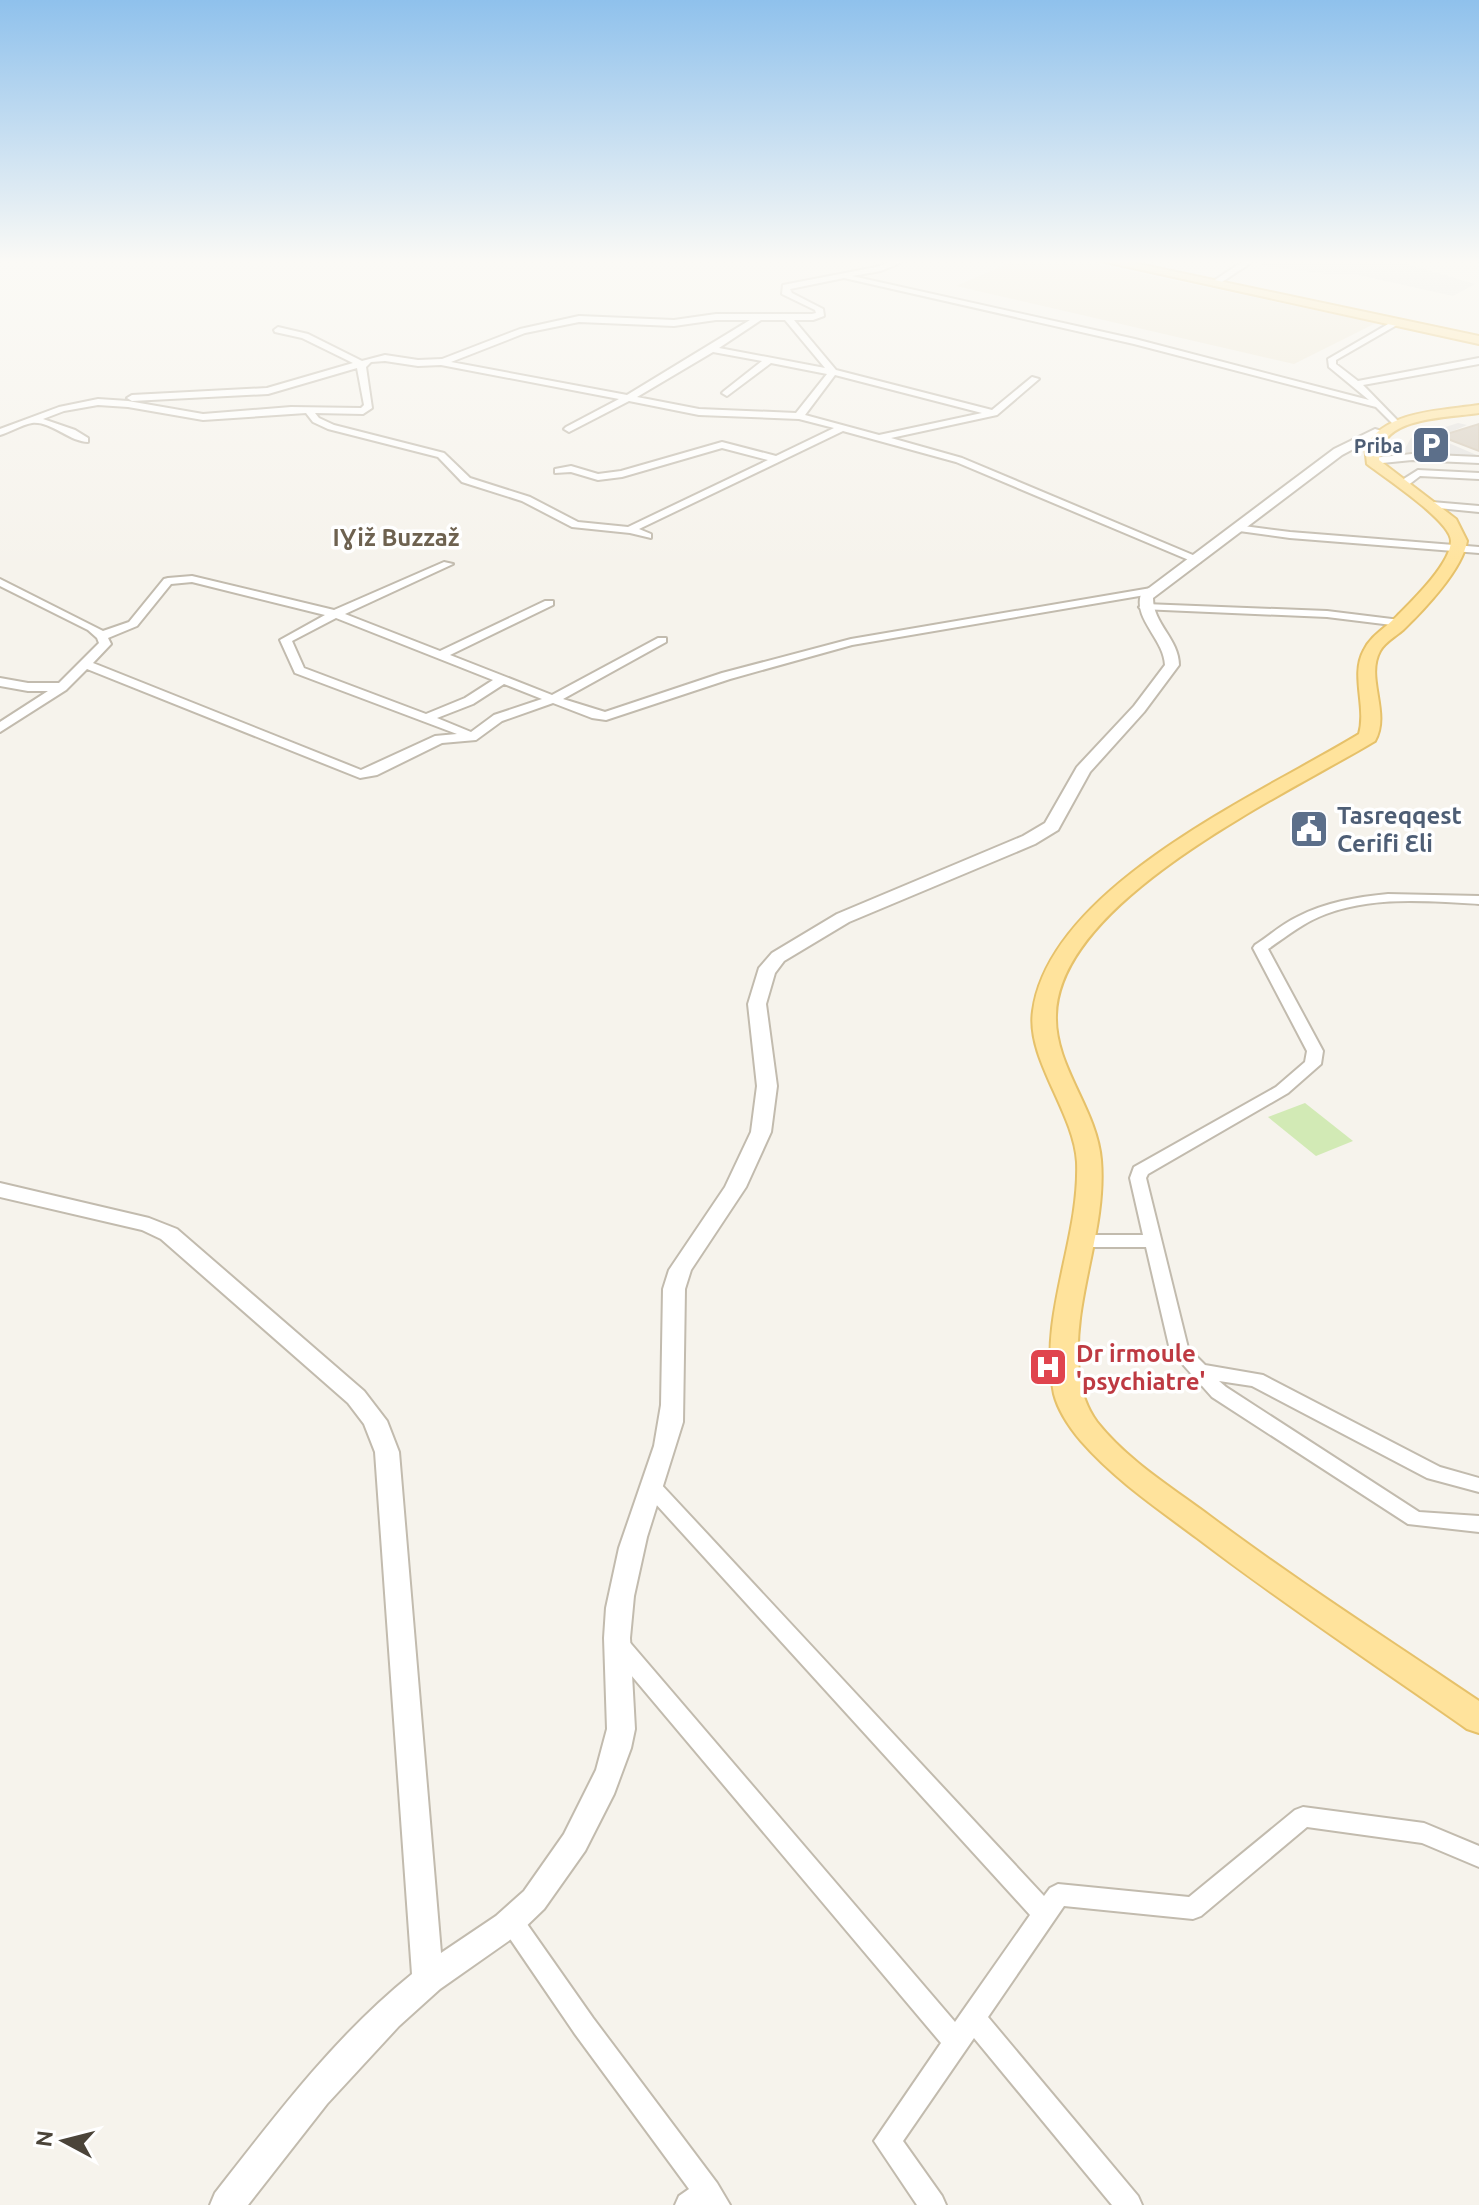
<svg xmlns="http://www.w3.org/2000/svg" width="1479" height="2205" font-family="Ubuntu,sans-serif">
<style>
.education{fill:#efe8d6}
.green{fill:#d2eab5}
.parking{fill:#e5e3e0}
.building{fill:#d8cfc1;stroke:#d3c7b4;stroke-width:2}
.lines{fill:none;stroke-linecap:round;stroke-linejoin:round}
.minor-casing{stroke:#c2bbae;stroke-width:4}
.tertiary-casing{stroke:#c2bbae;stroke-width:4}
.primary-casing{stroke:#e6c16a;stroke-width:4}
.minor{fill:#fff;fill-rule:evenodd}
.tertiary{fill:#fff;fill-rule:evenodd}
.primary{fill:#ffe39c;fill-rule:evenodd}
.labels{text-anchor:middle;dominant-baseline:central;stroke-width:7;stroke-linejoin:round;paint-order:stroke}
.far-service-label{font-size:20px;font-weight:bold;fill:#4e5e75;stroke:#fff;text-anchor:end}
.far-quarter-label{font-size:24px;font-weight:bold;fill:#6e6250;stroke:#fff}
.service-label{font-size:24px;font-weight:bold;fill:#4e5e75;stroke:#fff;text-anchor:start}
.health-label{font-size:24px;font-weight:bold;fill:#be3a42;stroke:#fff;text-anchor:start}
</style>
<rect width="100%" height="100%" fill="#f6f3ec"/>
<path class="education" d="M1016,260H1077L1376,323L1294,364L956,286Z"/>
<path class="green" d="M1305,1103L1353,1141L1316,1156L1268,1117Z"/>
<path class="parking" d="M1266,260H1394L1475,284L1453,296L1354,274H1326L1260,265Z
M1458,423L1467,425L1437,438L1479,456L1403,452L1411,438Z"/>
<path class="building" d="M1479,424V451L1440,436Z"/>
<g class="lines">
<defs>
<path id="minor" d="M895,260H907L881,271L852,276L1135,339L1369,400L1329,367L1328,359L1395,320L1402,322L1336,360V364L1358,381L1479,358V364L1363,385L1399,422V426L1396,427L1376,407L1134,344L844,278L790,289L792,293L823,309L824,316L813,320H794L836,370L992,410L1032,377L1039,379L997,415L891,438L962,458L1200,558V562L1196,563L956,462L843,431L639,529L651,534V538L630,533L572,527L522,501L462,482L438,457L328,429L313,422L306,413L203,420L128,407L98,405L64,411L43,419L75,430L88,438V442C70,442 51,421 32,423C21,425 10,432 0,435V429L59,407L98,399L128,401L203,414L291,407L361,408L364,405L357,368L268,394L132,401L127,398L132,395L267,388L353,363L302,338L275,332L274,330L278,327L308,334L362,361L385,355L418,360L442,359L520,329L579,316L674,320L716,314H812L816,313L815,310L782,294L783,285L876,267ZM716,320H750L627,395L451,362L525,333L579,322L674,326ZM761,320H785L825,368L719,348ZM713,352L762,361L724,391L722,393L727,396L771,363L827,374L796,413L699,409L637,397ZM385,361L418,366L441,365L619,399L566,427L564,429L569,432L629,401L699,415L799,419L834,428L776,456L722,442L621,471L598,474L571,466L555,469V473L571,472L598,480L622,477L722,448L768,460L628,527L578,522L530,497L470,478L444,453L334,425L319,418L315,413L363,414L372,408L366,367L371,362ZM835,375L982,413L879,435L805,415Z
M1245,260H1255L1216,286L1209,284Z
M1412,454L1479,457V463L1412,460L1372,464L1367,461L1372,458Z
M1418,470L1479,473V479L1420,476L1407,486H1399V482Z
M1432,502L1479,506V512L1428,507L1427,505Z
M1236,525L1290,532L1479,547V553L1290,538L1232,530L1231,528Z
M444,562L453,564L345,614L440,651L545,601H553V605L450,655L552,695L658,638H666V642L563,699L605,712L722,673L851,639L1151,588L1157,591L1151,594L852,645L730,679L606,720L592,718L553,703L502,721L476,740L442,743L377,775L360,778L87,669L66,690L0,732V722L48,691H28L0,686V678L28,683H59L99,643L97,638L88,630L0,586V579L103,631L129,622L164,579L168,578L192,576L334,610ZM192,582L325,615L280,640L295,673L457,734L435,736L361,770L93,663L111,644L108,638L137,626L171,584ZM336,618L493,680L465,698L426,714L304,668L292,641ZM504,684L542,699L494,715L471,732L437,718L473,704Z
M1145,604L1327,611L1400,620L1406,623L1400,626L1327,617L1141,609L1139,607Z
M1388,894L1479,896V904C1429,901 1373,896 1326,914C1304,922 1287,936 1268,949L1323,1051L1321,1064L1288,1093L1148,1174L1146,1178L1188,1348L1205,1365L1263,1375L1440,1467L1479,1478V1492L1427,1478L1252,1386L1219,1381L1226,1387L1419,1512L1479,1516V1532L1408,1524L1212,1397L1170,1350L1146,1247H1084L1075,1241L1084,1235H1143L1130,1178L1134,1167L1276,1087L1305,1062L1307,1051L1253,948L1255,945C1269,936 1282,924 1297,917C1326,902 1357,897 1388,894Z
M651,1479L658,1481L1044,1896L1050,1888L1058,1884L1189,1897L1295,1810L1303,1807L1424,1823L1479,1846V1867L1422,1843L1307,1827L1201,1916L1193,1919L1064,1906L988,2017L1138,2196L1142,2205H1112L974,2038L903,2141L942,2196L946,2205H917L874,2141L941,2043L610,1650L607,1644L610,1638L618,1636L626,1638L955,2022L1030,1915L644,1491L641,1486L644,1481Z
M512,1911L520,1914L593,2018L717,2183L730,2205H675L679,2196L689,2189L575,2034L504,1930L500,1922L504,1914Z"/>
<path id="tertiary" d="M1375,429L1385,432L1342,455L1153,598C1153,624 1179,639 1179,665L1144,712L1090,772L1058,830L1035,844L849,922L784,961L775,973L766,1004L777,1086L771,1132L746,1187L691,1270L685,1289L683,1422L647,1537L634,1596L630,1638L635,1729L631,1748L614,1794L585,1851L544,1909L517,1935L440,1989L399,2026L327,2104L248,2205H210L215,2193C275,2116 336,2035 412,1974L375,1452L364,1424L348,1403L161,1239L142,1230L0,1197V1183L149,1218L177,1229L364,1391L387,1421L399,1452L441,1953L496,1916L524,1891L564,1834L596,1770L607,1729L604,1638L606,1608L619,1548L654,1446L661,1405L663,1289L669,1270L725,1187L751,1132L757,1086L748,1004L759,968L772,953L837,914L1023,836L1045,823L1077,767L1134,706L1165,665C1164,639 1133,619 1141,594L1334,449Z"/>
<path id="primary" d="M1096,260H1120L1479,336V344Z
M1479,405V413C1447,418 1379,416 1379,460L1456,519L1467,541C1463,569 1423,611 1403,630C1395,637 1385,642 1380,651C1365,678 1391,713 1375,741C1287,794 1059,899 1056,1015C1054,1066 1097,1109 1101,1160C1107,1232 1071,1301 1079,1372C1081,1391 1086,1407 1097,1422C1127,1460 1171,1487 1210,1516C1297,1581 1389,1640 1479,1701V1733L1467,1729C1377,1666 1285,1605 1197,1538C1157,1508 1114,1479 1081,1441C1070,1428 1058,1410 1054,1394C1038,1316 1080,1240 1077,1162C1074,1112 1026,1059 1033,1011C1050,886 1262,793 1359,734C1367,707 1350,675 1364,650C1371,635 1387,627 1398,615C1413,600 1451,563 1451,541C1451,521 1385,478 1367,464L1365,446C1389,410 1439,411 1479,405Z"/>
</defs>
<use href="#minor" class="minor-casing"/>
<use href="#tertiary" class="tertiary-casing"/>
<use href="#primary" class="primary-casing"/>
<use href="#minor" class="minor"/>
<use href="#tertiary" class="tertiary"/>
<use href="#primary" class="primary"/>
</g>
<linearGradient id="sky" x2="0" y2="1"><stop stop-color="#8fc1ec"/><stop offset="0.46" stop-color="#fbfaf6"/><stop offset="1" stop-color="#fbfaf6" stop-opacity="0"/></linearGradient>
<rect width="1479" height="569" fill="url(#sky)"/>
<defs>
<symbol id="parking-square" viewBox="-11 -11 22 22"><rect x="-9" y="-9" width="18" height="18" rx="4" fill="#5c6f8a" stroke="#fff"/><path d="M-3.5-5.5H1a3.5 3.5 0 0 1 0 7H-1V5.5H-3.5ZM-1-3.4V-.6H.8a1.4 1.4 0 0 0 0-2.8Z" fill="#fff"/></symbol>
<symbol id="civic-square" viewBox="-11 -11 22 22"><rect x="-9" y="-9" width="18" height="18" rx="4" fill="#5c6f8a" stroke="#fff"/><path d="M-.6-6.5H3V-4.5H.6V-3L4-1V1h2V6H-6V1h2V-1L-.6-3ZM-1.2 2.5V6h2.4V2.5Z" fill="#fff"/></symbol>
<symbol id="hospital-square" viewBox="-11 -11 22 22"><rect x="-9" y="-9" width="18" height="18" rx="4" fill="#e0444e" stroke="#fff"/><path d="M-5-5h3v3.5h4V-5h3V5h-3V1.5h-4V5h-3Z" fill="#fff"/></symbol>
</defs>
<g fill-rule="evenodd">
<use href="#parking-square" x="1409" y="423" width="44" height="44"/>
<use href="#civic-square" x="1287" y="807" width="44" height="44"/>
<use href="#hospital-square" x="1026" y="1345" width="44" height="44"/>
</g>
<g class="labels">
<g class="far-service-label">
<text x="1403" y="445">Priba</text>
</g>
<g class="far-quarter-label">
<text x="396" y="537">Iɣiž Buzzaž</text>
</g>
<g class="service-label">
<text x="1337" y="815">Tasreqqest<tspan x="1337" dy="28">Cerifi Ɛli</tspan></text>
</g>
<g class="health-label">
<text x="1076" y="1353">Dr irmoule<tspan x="1076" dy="28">'psychiatre'</tspan></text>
</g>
</g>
<g transform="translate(64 2141) rotate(277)" stroke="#ffffff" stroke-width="6" paint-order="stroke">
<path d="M0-6L14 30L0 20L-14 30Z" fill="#4b4439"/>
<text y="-12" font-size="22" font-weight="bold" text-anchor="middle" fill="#4b4439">N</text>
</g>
</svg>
